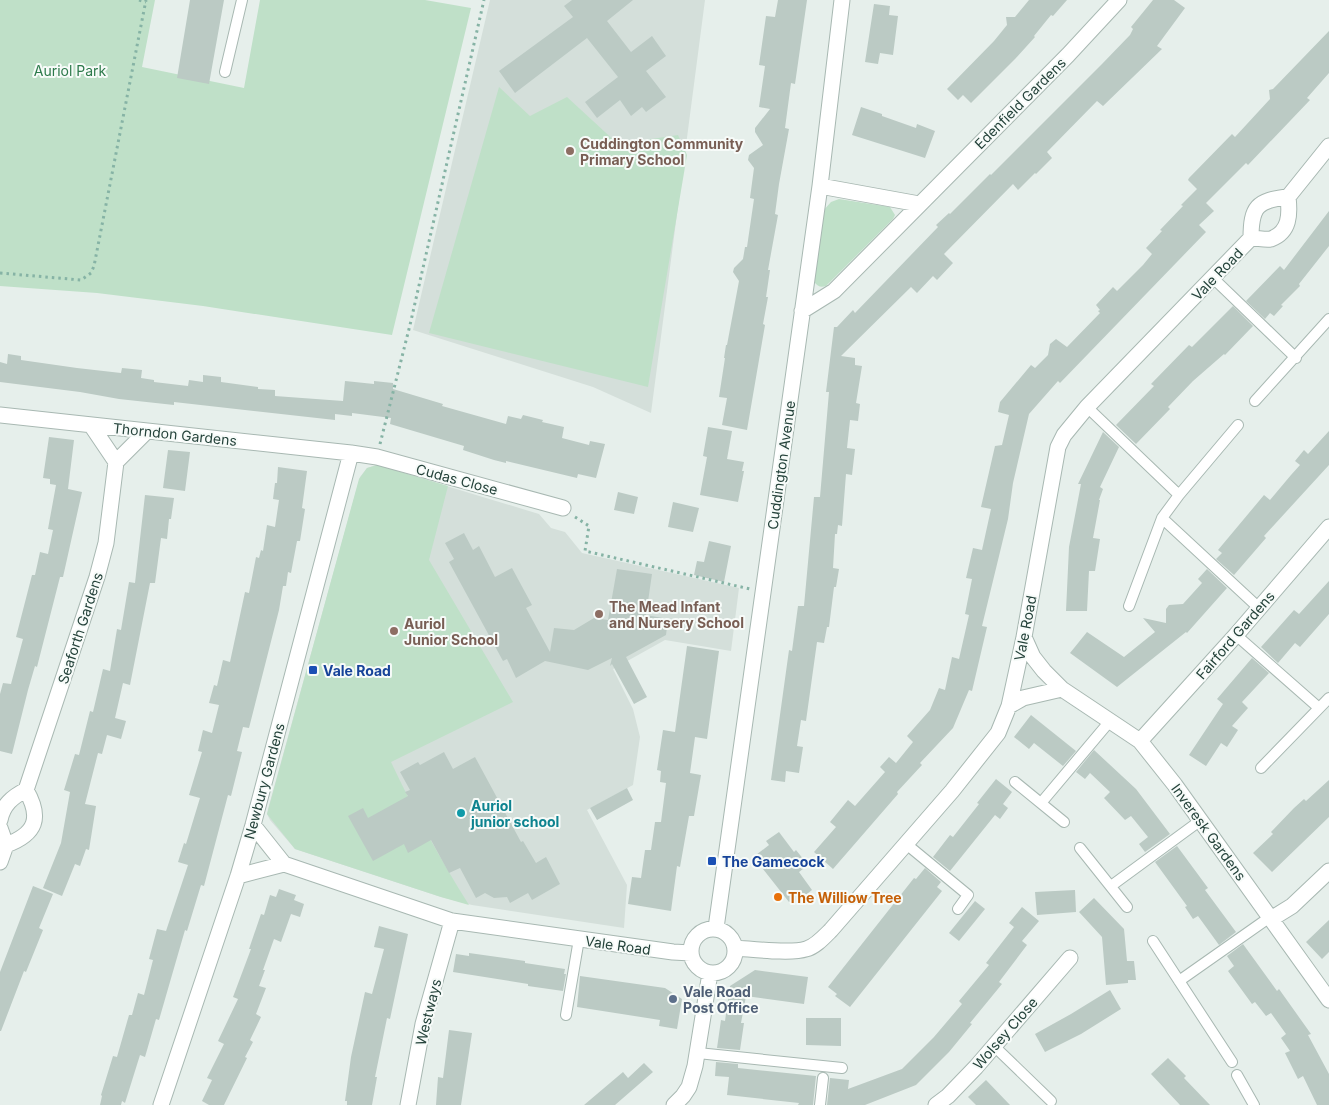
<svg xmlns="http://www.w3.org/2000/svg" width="1329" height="1105" font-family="Inter,sans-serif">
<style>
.built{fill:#d4dfda}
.green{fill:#bfe0c8}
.building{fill:#bbcac4}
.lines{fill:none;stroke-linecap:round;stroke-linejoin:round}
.service-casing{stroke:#a8b8b2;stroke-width:12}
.minor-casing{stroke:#a8b8b2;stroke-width:17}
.path{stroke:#86b3a5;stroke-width:3;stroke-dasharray:2.5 4;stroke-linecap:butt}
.service{stroke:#fff;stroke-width:10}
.minor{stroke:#fff;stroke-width:15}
.education-dot{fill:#8d6e63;stroke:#f7fbf9;stroke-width:2}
.transit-dot{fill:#1a4fb4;stroke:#f7fbf9;stroke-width:2}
.culture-dot{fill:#0f9aa8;stroke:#f7fbf9;stroke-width:2}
.food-dot{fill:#e8710a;stroke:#f7fbf9;stroke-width:2}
.service-dot{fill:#5c6f8a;stroke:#f7fbf9;stroke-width:2}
.labels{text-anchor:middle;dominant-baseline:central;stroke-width:4;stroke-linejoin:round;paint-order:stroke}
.park-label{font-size:14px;fill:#2d7a4b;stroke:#f7fbf9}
.street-label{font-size:14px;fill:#24423a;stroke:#f7fbf9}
.education-label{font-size:14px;font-weight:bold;fill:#785e54;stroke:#f7fbf9;text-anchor:start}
.transit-label{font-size:14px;font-weight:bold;fill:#164399;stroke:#f7fbf9;text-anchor:start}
.culture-label{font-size:14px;font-weight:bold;fill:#0d838f;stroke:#f7fbf9;text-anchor:start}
.food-label{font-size:14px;font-weight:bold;fill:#c56008;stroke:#f7fbf9;text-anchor:start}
.service-label{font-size:14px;font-weight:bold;fill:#4e5e75;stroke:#f7fbf9;text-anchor:start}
</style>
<rect width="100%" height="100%" fill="#e6efeb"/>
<path class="built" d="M490,0H705L651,413L593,387L413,330Z
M377,465L539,514L551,528L565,532L582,553L739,588L731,651L665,640L613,669L633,709L640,737L633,785L587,810L627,885L624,928L472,905L441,897L295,849L270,820L267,814L268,809L360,477L367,468Z"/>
<path class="green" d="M0,0H155L142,67L244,88L260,0H425L471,8L392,335L203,306L97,293L0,286Z
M499,87L530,116L567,97L618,144L678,135L687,155L648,387L429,333Z
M839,199L890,207L895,215L893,219L826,286C820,288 818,286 814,282L822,212L831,202Z
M377,465L448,486L429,560L513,702L391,762C414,811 440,859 469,905L441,897L295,849L267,814L359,479L367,468Z"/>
<path class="building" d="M190,0H224L209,84L177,78Z
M572,0H633L607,21L631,52L652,36L666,56L646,71L666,97L646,112L642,107L631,116L620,100L597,118L585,102L618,77L587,38L515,93L499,71L573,17L564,6Z
M778,0H807L795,84L791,83L785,128L789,129L779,184L775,214L778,215L768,270H770L766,297H768L763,324L765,325L747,430L722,425L727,398L719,397L725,358H724L726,345H727L739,281L733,272L734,268L743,259L745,247H747L754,199L750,198L754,168L748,160L749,155L763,145L755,132V128L770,109L759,107L765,66L759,65L766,16L775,17Z
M1029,0H1067L1053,16L1051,15L1034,36L1035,37L1015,59L971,103L963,95L958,100L947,89L994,41L1007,25L1006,17H1015Z
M1153,0H1174L1185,8L1157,46L1162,49L1103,106L1097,101L1047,152L1052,158L1036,174L1035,173L1018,190L1013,184L944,254L953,263L937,280L933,276L917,293L911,287L841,356L855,358V365L862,366L856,403L860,404L858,421L850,420L847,448L855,449L852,475L846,474L842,526L838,525L837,534H835L833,568L839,569L836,587H834L829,627H827L824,643L817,642L806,721L801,720L797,746L803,747L799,773L786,771L785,782L771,780L789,650L792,651L798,606H804L814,497H820L829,392H826L834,327H837L853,310L855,313L938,227L936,225L949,213L950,214L990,174L991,175L1102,64L1130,35L1133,29L1131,27Z
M874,4L890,6L889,15L898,16L893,55L880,53L878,64L865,62Z
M1329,31V73L1307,98L1310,100L1248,165L1246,163L1206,203L1214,211L1199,225L1206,232L1060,383L1058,381L1029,414L1013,483L1008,519L982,626L987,627L972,691L969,690L953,728L920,763L922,765L897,792L898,794L833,869L814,852L836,827L830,822L848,800L855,806L885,772L880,767L889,757L896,763L913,742L907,736L930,710L939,688L945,690L952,657L959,659L969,615L965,614L972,579L966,578L973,548L982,550L991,509L981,507L995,446L1002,445L1009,415L998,412L1000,402L1031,365L1035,368L1048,355L1050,344L1056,339L1067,347L1100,313L1098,311L1100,310L1096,305L1113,287L1117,291L1143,265L1152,254L1146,248L1162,231L1160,230L1183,206L1181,205L1197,189L1188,180L1189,178L1232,134L1235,137L1270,99L1269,90L1273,89Z
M861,107L882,114V116L916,128L917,124L935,131L925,158L852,135Z
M1329,211V246L1299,284L1300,286L1281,305L1283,306L1274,316L1270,313L1265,319L1246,301L1280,266L1284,270Z
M1233,306L1253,326L1225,355L1224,354L1193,381L1168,407L1170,409L1136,444L1116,425L1154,386L1151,384L1189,345L1192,347Z
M8,354L21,356V360L77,368L121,373L122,368L142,370L141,378L154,380V382L188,386L189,380L203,382V375L221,377V382L258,387V389L275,390V396L343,401L345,381L374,384V381L393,383V389L443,404L442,406L506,424L508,416L521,419L523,415L543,420L542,422L564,427L562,438L589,445L590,441L605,444L596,478L578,474L577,478L506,461V463L494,460L463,450L464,446L390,424L391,418L352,413V416L335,414V420L174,402V405L119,399L80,392L0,382V362L7,364Z
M708,427L732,431L727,459L744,462L742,471H744L738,502L700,495L707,457L703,456Z
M1329,431V465L1264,536L1266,538L1234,575L1216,559L1222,553L1218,550L1264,495L1270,500L1291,475L1300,465L1295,461L1304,450L1308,454Z
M1103,432L1119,447L1100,487L1103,489L1099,500H1100L1093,538L1100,539L1095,571H1089L1087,611H1066L1069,547L1081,484H1078Z
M49,437L74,440L68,489L82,492L63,577H60L37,667L35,666L28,690L12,754L0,751V694L3,683L11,684L23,639L16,637L32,575H35L40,552L48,554L53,530L48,529L56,485L50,484V479L43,478Z
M168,450L190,452L185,491L163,488Z
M278,467L307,471L302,508L305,509L300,541H297L291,573L288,572L286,586H283L279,610L249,728L243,727L237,751L242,752L231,796L228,795L204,886L201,885L187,931L185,930L159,1020L156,1019L145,1057L140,1055L125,1103L122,1101L121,1105H100L102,1096L101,1095L113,1056L117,1057L129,1015H132L138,993L144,995L153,960L149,959L157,929L166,931L188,865L178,862L184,843L186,844L200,798L189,795L202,752L198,751L203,730L212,733L219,705L209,703L214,685L217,686L223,660L230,662L245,592L249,593L256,557L259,558L261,550L263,551L267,525L275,527L279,500L273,499L275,483H277Z
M618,492L638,497L634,514L614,510Z
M145,495L174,498L171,519H169L167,539L161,538L155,583H150L130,685L123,683L115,718L126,721L121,739L107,735L102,754L98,753L85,804L96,806L89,850L86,849L80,866L75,864L62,896L43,888L61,843L70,792L64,790L75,754L79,755L90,711L93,712L103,669L110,671L117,629L121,630L129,582L135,583Z
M673,502L699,508L693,532L668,527Z
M464,533L473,550L479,546L495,577L512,568L532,605L526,608L550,652L554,628L574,630L594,618L608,620L617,569L652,574L646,615L668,619L666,635L626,657L647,697L634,704L612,664L610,666L612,658L588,670L545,661L516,678L507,659L503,661L449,562L454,559L445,543Z
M709,541L731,546L724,582L694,575L697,561L704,562Z
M1207,569L1227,588L1187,633L1186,632L1117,687L1070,653L1087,632L1124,657L1155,632L1143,618L1166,623V609L1169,605L1183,604L1202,583L1198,579Z
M1329,581V614L1300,647L1295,643L1278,663L1261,647L1294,610L1299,614Z
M687,646L719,651L707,739L695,737L690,773L701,775L694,816H689L680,867L677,866L671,911L628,904L632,877L641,878L645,850H651L655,822H661L666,783L660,782L661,771L657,770L663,730L675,732Z
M1252,658L1269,673L1242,702L1248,708L1232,726L1238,730L1227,747L1221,743L1206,766L1189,755L1223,704L1217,699Z
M1031,715L1076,751L1063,766L1034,743L1029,749L1014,737Z
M1094,750L1136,789L1170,834L1145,852L1139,844L1148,837L1131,816L1125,820L1104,798L1110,792L1090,773L1085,779L1076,772Z
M444,752L453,769L475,757L521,842L523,841L536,863L546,857L560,884L532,900L528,893L510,903L507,897L494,898L485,893L476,898L460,868L449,873L431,840L408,853L404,844L373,861L348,816L363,808L368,818L408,796L405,792L410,790L400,772L418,762L420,765Z
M996,779L1012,792L1003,804L1008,808L1000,819L995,815L950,871L933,857L950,835L953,837L979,804L977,803Z
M1329,780V817L1272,872L1253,853L1273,834L1271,832L1294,808L1304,799L1306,801Z
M627,788L633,800L597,820L590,808Z
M779,832L794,852L796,850L808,865L799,872L812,890L794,904L791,901L789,902L756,860L759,858L756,855L769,845L766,841Z
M1177,846L1208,888L1205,890L1236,932L1219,945L1198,916L1193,919L1185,907L1187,906L1155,862Z
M925,868L941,882L937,887L942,891L850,1007L835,996L837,994L828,987L914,878L916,879Z
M33,886L53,894L39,928L43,930L26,972L24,971L1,1031H0V972Z
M279,889L296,895L294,900L304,904L300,917L291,914L281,942L274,939L263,970H265L259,986L266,988L256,1014L261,1017L250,1040L253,1042L245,1057L247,1058L224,1105H209L202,1101L212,1080L207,1078L224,1044L218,1041L238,999L233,997L251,949H249L261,914L264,915L270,895L276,897Z
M1075,890L1076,912L1037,915L1035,892Z
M1094,898L1124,929L1127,961H1134L1136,980H1128V983L1106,985L1102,937L1079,912Z
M975,901L985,909L959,941L949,933Z
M1022,907L1039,921L1022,941L1027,945L999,982L1002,984L970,1023L972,1024L949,1052L916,1085L865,1105H827L830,1078L849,1080L848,1089L902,1069L934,1037L962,1004L959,1001L989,965L986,963L1014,927L1009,923Z
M1329,920V952L1322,959L1306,942Z
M379,926L408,934L390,1019L387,1018L375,1077H377L372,1105H347V1101H345L351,1057L365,992L372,994L384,949L374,947Z
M1243,944L1277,991L1279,989L1311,1034L1308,1035L1329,1074V1105H1317L1303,1076L1298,1079L1285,1053L1290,1051L1281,1038L1286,1034L1271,1013L1266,1016L1255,1002L1252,1004L1228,971L1234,966L1227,956Z
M469,953L525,961V963L565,969L564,974H566L563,991L528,986V984L453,972L456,954L469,956Z
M755,970L808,977L804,1004L746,996L741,1023H744L740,1050L717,1048L721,1020L725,1021L730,986Z
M580,976L665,988L682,999L677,1029L659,1026L660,1020L577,1007Z
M1110,990L1121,1009L1081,1034L1045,1052L1035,1034L1071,1014Z
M806,1018H841V1046L806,1045Z
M449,1030L472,1033L461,1105H436L438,1077L443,1078Z
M1168,1058L1186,1076L1184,1078L1210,1105H1180L1151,1074Z
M716,1062L738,1064V1068L816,1076L813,1105H798L799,1103L727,1095L729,1077L715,1076Z
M644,1063L653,1072L615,1105H584L623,1072L628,1078Z
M986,1080L1010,1105H976L968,1097Z"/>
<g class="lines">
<defs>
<path id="service" d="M225,72L242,0
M1213,278L1296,358
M1255,401L1329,319
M1087,407L1179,495
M1162,518L1259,608
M1129,606L1162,518L1179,495L1238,425
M1236,635L1319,708
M1261,768L1329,698
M1015,782L1064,822
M1041,803L1110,721
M905,843L968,895L958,909
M1080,848L1127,907
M1111,886L1201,820
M1153,941L1232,1062
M1179,981L1270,917
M566,1015L579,939
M994,1046L1051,1101
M698,1053L842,1068
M1237,1075L1254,1105
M820,1105L823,1078"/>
<path id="minor" d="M820,186L919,204
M1251,238C1257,238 1266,240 1271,239C1290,232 1290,214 1288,197L1329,146
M802,311L834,291L1068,55L1119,0
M0,415L351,453L377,457L563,508
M116,462L147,431
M1024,637L1033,657L1044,671L1062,689L1140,741L1175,785L1329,1000
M1009,706L1023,698L1062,689
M1140,741L1236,635L1329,527
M0,820C3,805 12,797 26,790L97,577L106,543L116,462L91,425
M253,825L284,864L452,921L673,952L691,953
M0,828L6,845L0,862
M6,845C36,834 42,818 26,790
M238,876L284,864
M1271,919L1292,906L1329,871
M716,928L820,186L842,0
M691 951a22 22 0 1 1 44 0a22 22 0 1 1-44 0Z
M735,948C752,949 791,954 806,949C815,947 824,937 831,930L952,791L998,733L1009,706L1024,637L1058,447L1064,435L1087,407L1251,238C1251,207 1257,200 1288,197
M161,1105L238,876L253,825L351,453
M408,1105L423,1024L452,921
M674,1105L683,1096L689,1087L695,1066L710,973
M936,1105L948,1096L976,1067L1070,958"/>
</defs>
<use href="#service" class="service-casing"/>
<use href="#minor" class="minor-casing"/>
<path class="path" d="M139,0L146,2
M0,273L81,280L91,273L94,266L146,0
M380,444L410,325L484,0
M575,517L589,526L585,551L750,589"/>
<use href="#service" class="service"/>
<use href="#minor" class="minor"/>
</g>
<g class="education-dot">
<circle cx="570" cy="151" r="5"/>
<circle cx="599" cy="614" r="5"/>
<circle cx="394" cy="631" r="5"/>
</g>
<g class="transit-dot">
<rect x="308" y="665" width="10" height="10" rx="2.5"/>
<rect x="707" y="856" width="10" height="10" rx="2.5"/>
</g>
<circle class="culture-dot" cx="461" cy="813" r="5"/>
<circle class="food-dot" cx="778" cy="897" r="5"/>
<circle class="service-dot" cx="673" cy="999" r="5"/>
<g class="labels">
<g class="park-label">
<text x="70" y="70">Auriol Park</text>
</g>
<g class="street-label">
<text transform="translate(1020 103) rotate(-45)">Edenfield Gardens</text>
<text transform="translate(1217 274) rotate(-46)">Vale Road</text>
<text transform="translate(175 434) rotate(6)">Thorndon Gardens</text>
<text transform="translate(781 465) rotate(-82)">Cuddington Avenue</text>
<text transform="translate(457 479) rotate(15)">Cudas Close</text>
<text transform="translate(80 628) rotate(-72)">Seaforth Gardens</text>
<text transform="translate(1025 628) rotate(-79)">Vale Road</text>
<text transform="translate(1235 635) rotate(-49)">Fairford Gardens</text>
<text transform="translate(264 781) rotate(-75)">Newbury Gardens</text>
<text transform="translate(1209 832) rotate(54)">Inveresk Gardens</text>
<text transform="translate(618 945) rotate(8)">Vale Road</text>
<text transform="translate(428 1012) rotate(-76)">Westways</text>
<text transform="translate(1005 1033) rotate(-49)">Wolsey Close</text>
</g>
<g class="education-label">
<text x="580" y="143">Cuddington Community<tspan x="580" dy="16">Primary School</tspan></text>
<text x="609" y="606">The Mead Infant<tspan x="609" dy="16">and Nursery School</tspan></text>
<text x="404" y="623">Auriol<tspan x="404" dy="16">Junior School</tspan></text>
</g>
<g class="transit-label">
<text x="323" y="670">Vale Road</text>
<text x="722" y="861">The Gamecock</text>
</g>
<g class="culture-label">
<text x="471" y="805">Auriol<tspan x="471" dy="16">junior school</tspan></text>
</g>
<g class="food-label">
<text x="788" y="897">The Williow Tree</text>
</g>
<g class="service-label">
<text x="683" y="991">Vale Road<tspan x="683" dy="16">Post Office</tspan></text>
</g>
</g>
</svg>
